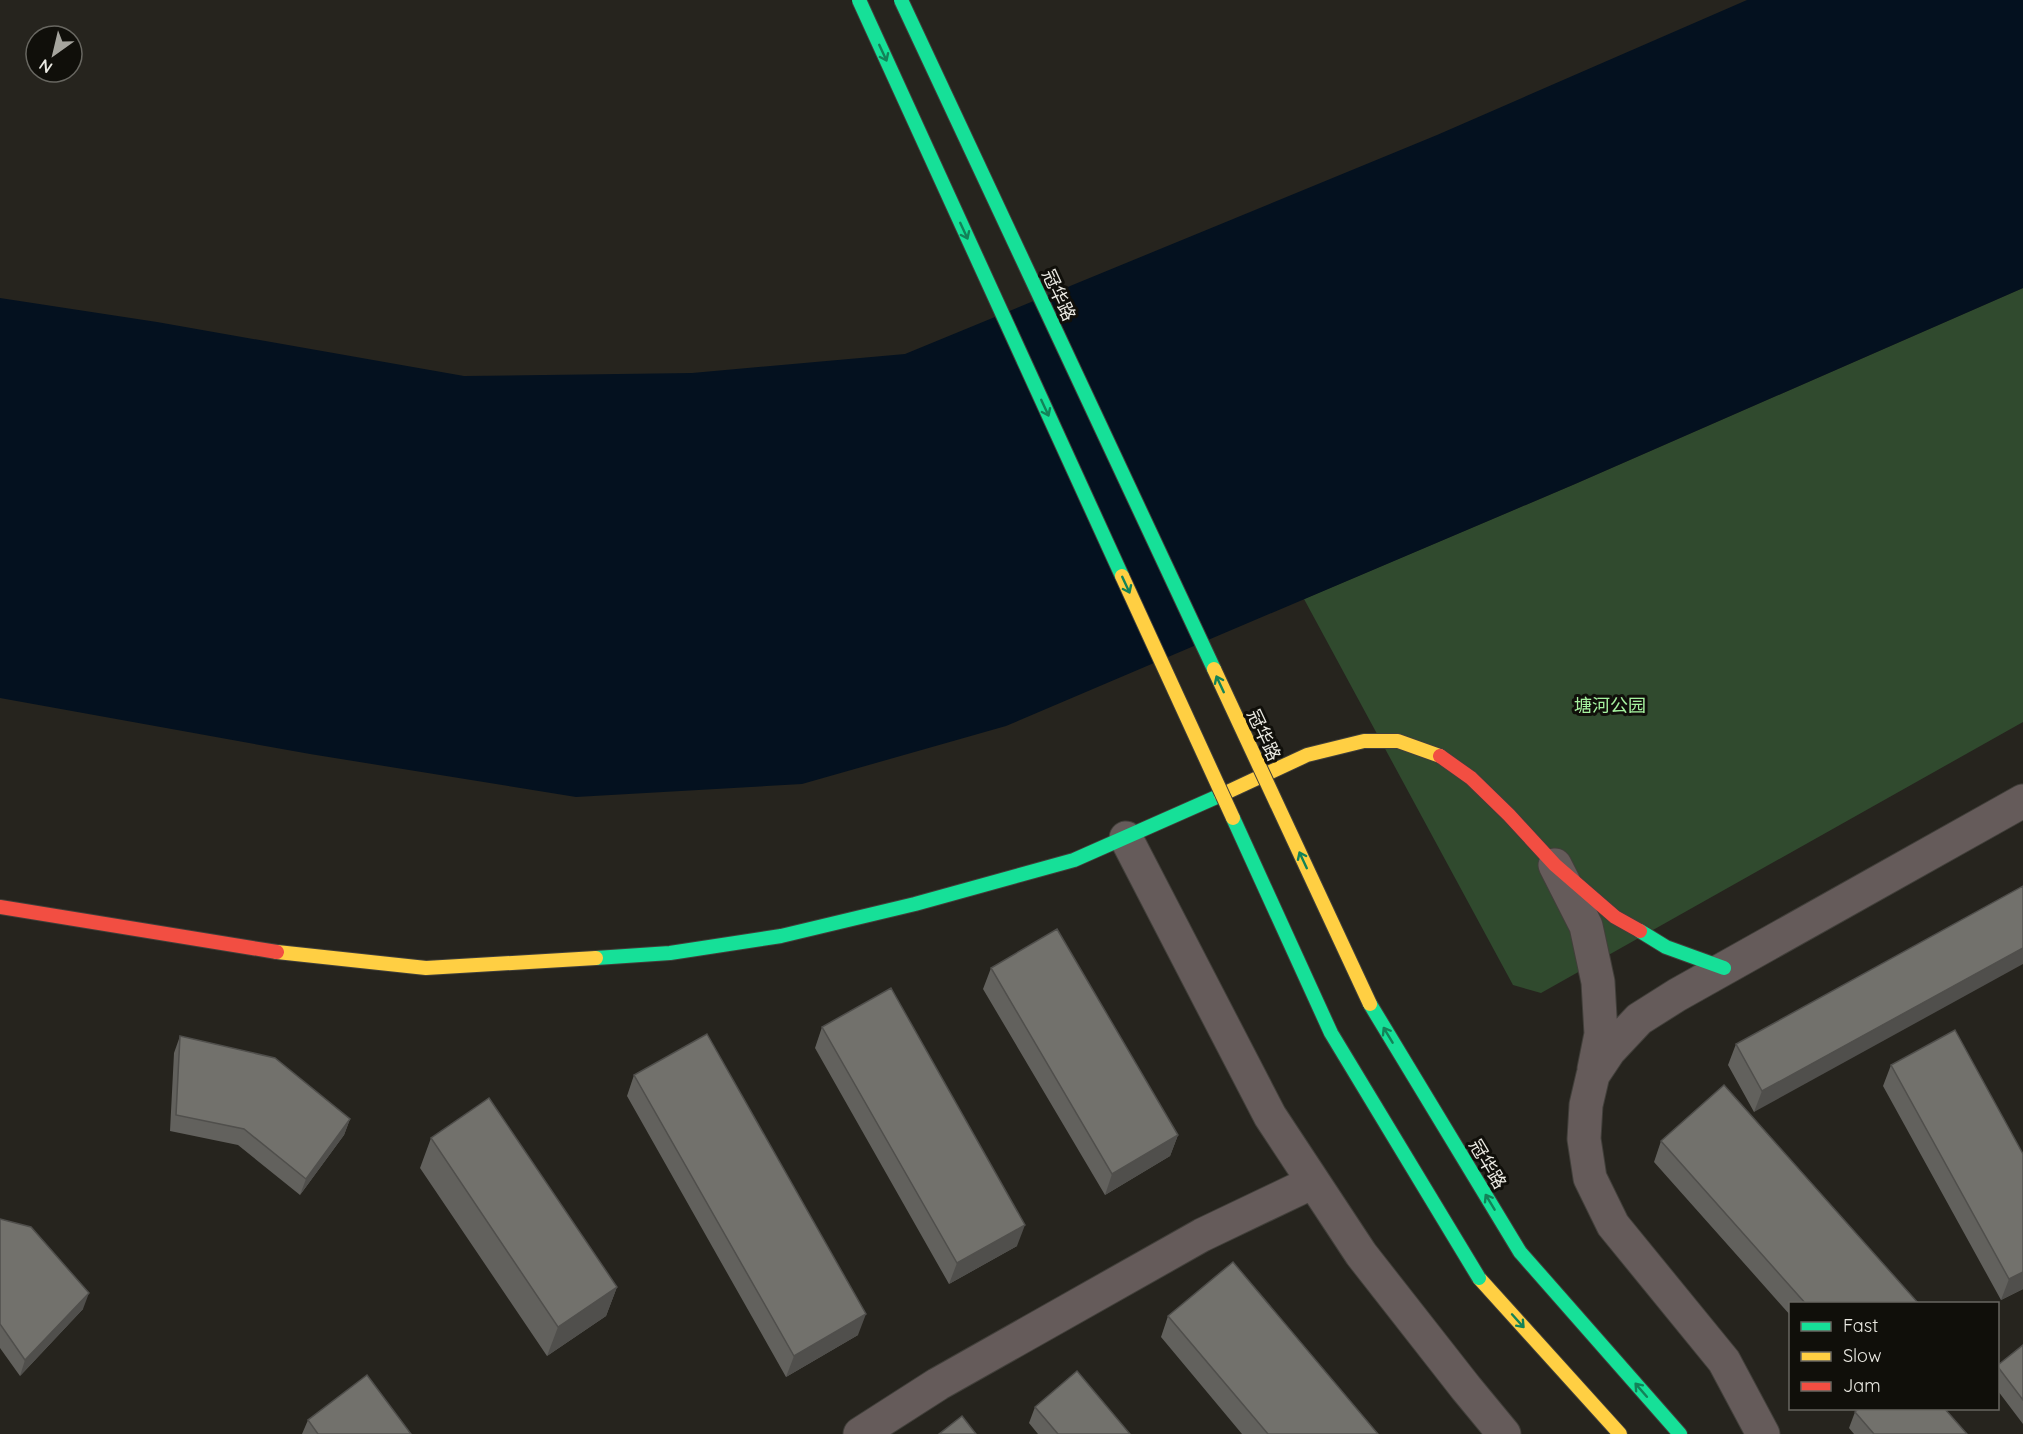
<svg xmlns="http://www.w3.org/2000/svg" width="2023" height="1434" font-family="Quicksand,'Noto Sans SC',sans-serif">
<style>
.green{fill:#304a2e}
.water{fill:#04111f}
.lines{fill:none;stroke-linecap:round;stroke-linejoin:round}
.street-casing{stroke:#413f3a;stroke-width:35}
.fast-casing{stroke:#413f3a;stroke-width:16}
.slow-casing{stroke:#413f3a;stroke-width:16}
.jam-casing{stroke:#413f3a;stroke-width:16}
.street{stroke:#655b5a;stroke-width:33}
.fast{stroke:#16e098;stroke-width:14}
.slow{stroke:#ffcf43;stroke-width:14}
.jam{stroke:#f24e42;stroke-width:14}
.fast-bridge-casing{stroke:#413f3a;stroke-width:16;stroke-linecap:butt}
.slow-bridge-casing{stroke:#413f3a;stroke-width:16;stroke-linecap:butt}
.fast-bridge{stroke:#16e098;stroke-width:14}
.slow-bridge{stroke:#ffcf43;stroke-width:14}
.wall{fill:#62615d}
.shaded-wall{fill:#504f4c}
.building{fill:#72716c;stroke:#504f4c;stroke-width:1.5}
.oneway{stroke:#138258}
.labels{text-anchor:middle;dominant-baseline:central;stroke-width:6;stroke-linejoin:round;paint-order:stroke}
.street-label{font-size:18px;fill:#ebeae3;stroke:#100f0a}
.park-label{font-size:18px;fill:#a6f3a0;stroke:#100f0a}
</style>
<rect width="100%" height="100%" fill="#26241e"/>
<path class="green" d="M2023,288V722L1541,993L1513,985L1304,599L1575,484Z"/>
<path class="water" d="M1747,0H2023V288L1575,484L1006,726L802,784L576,797L310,754L0,698V298L157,322L464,376L692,373L905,354L1437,135Z"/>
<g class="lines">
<defs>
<path id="street" d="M1126,838L1270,1116L1361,1254L1466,1388L1504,1434
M1555,865L1586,926L1598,982L1601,1034L1594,1069
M860,1434L938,1384L1202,1235L1313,1182
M1763,1434L1724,1361L1613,1225L1590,1178L1584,1139L1586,1105L1593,1075L1609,1051L1639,1019L1677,995L2023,801"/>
<path id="fast" d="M1640,931L1666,947L1724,968
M596,958L670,953L781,936L915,904L1074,860L1221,795
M1520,1252L1680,1434"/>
<path id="slow" d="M1221,795L1307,755L1364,741H1398L1440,756
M277,952L426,968L596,958
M1479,1278L1620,1434"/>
<path id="jam" d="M1440,756L1471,778L1509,815L1555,865L1615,917L1640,931
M0,907L277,952"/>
</defs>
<use href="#street" class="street-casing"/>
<use href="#fast" class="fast-casing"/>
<use href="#slow" class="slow-casing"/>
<use href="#jam" class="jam-casing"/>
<use href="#street" class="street"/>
<use href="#fast" class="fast"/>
<use href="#slow" class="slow"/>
<use href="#jam" class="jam"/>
<defs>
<path id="fast-bridge" d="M859,0L1122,576
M901,0L1214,669
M1233,818L1331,1033L1479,1278
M1370,1004L1520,1252"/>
<path id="slow-bridge" d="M1122,576L1233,818
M1214,669L1370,1004"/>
</defs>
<use href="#fast-bridge" class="fast-bridge-casing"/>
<use href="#slow-bridge" class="slow-bridge-casing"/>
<use href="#fast-bridge" class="fast-bridge"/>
<use href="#slow-bridge" class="slow-bridge"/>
</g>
<path class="wall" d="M2023,886L1754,1112L1728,1065L1736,1044Z
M991,968L1178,1135L1170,1156L1105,1195L983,989Z
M822,1027L1017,1246L949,1284L815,1048Z
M180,1036L350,1119L344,1135L300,1195L238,1145L170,1131L174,1053Z
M1891,1065L2023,1154V1289L2001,1300L1883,1086Z
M634,1075L858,1335L786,1377L627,1096Z
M431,1138L617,1287L606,1316L547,1356L420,1168Z
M1661,1141L1919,1304H1791V1316L1654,1162Z
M0,1219L83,1309L20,1376L0,1348Z
M1168,1316L1378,1434H1242L1161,1337Z
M2023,1345V1424L1998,1391V1365Z
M1035,1407L1130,1434H1038L1029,1423Z
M1855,1412L1967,1434H1854L1849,1428Z
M308,1420L411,1434H302Z"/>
<path class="shaded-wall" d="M2023,948V964L1754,1112L1762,1091Z
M350,1119L344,1135L300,1195L306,1179Z
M1178,1135L1170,1156L1105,1195L1112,1174Z
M1025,1225L1017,1246L949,1284L957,1263Z
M2023,1272V1289L2001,1300L2009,1279Z
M617,1287L606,1316L547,1356L558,1327Z
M89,1293L83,1309L20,1376L25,1360Z
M866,1314L858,1335L786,1377L794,1356Z"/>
<path class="building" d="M2023,886V948L1762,1091L1736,1044Z
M1057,929L1178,1135L1112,1174L991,968Z
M891,988L1025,1225L957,1263L822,1027Z
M1955,1030L2023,1154V1272L2009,1279L1891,1065Z
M707,1034L866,1314L794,1356L634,1075Z
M180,1036L275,1058L350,1119L306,1179L244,1129L176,1115Z
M1724,1085L1919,1304H1806L1661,1141Z
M489,1098L617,1287L558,1327L431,1138Z
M0,1219L31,1227L89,1293L25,1360L0,1324Z
M1233,1262L1378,1434H1268L1168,1316Z
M2023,1345V1400L1998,1367V1365Z
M1077,1371L1130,1434H1058L1035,1407Z
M367,1375L411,1434H318L308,1420Z
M1859,1408H1944L1967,1434H1874L1855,1412Z
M962,1416L976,1434H939Z"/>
<defs><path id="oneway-shaft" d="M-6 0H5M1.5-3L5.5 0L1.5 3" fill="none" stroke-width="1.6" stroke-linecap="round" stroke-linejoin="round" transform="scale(1.5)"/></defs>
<g class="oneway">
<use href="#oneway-shaft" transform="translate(883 53) rotate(65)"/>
<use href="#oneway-shaft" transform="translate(964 231) rotate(65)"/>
<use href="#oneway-shaft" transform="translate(1045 408) rotate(65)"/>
<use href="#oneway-shaft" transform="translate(1126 585) rotate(65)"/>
<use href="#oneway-shaft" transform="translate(1220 684) rotate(-115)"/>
<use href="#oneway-shaft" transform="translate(1303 860) rotate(-115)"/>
<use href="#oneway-shaft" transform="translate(1388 1035) rotate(-121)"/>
<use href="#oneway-shaft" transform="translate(1490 1202) rotate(-121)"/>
<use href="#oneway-shaft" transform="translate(1518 1321) rotate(48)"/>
<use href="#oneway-shaft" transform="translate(1641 1390) rotate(-131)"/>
</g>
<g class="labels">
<g class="street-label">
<text transform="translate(1059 295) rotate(65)">冠华路</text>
<text transform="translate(1264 735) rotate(65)">冠华路</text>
<text transform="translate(1488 1164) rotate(59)">冠华路</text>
</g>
<g class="park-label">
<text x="1610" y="705">塘河公园</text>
</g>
</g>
<rect x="1789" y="1302" width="210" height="108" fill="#100f0a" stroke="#686761" stroke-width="1.5"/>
<rect x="1801" y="1322" width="30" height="9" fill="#16e098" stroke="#686761" stroke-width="1.5"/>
<text x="1843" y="1332" font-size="18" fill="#ebeae3">Fast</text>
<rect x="1801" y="1352" width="30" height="9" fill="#ffcf43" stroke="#686761" stroke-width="1.5"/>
<text x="1843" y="1362" font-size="18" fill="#ebeae3">Slow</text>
<rect x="1801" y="1382" width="30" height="9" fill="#f24e42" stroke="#686761" stroke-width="1.5"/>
<text x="1843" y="1392" font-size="18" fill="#ebeae3">Jam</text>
<g transform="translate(54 54) rotate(214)"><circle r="28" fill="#100f0a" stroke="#686761" stroke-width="1.5"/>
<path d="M0-4.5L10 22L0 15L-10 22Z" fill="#a6a59e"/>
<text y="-9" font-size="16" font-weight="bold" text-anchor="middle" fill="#ebeae3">N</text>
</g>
</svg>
